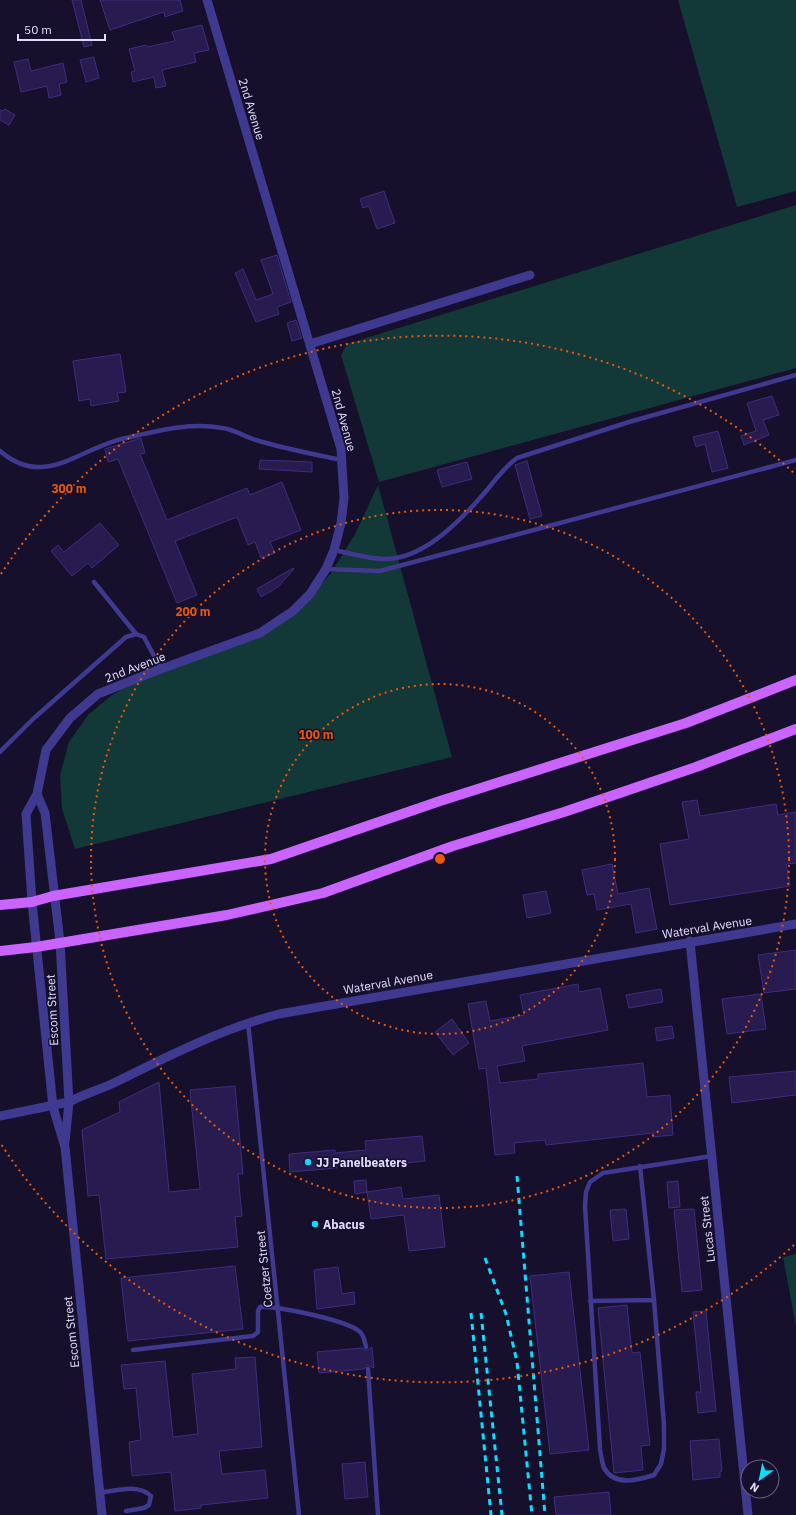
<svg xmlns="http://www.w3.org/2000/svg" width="796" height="1515" font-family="'IBM Plex Sans',sans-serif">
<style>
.green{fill:#133838}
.building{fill:#281b4f;stroke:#3f2c7d}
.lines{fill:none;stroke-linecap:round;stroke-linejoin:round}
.service{stroke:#3f398f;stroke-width:4.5}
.minor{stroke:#3f398f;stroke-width:9}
.primary{stroke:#ca64ff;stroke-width:10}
.rail{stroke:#09deff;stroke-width:3;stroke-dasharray:6 5;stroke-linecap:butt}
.ring{fill:none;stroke:#e8590c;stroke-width:2;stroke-dasharray:2 4}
.poi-dot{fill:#09deff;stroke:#16102d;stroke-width:1.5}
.labels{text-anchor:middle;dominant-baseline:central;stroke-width:3;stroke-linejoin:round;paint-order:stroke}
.street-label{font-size:12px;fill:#e2ddff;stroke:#16102d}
.poi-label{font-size:12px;font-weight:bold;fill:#e2ddff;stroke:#16102d;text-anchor:start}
.centre{fill:#e8590c;stroke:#16102d;stroke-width:2}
.ring-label{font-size:12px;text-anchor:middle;font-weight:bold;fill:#e8590c;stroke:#16102d;stroke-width:3;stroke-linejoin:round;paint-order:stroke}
</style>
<rect width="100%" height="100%" fill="#16102d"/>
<path class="green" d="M678,0H796V191L737,207Z
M796,205V368L379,482L341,355L347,344Z
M378,485L452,757L75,849L62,809L60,775L69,742L88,715L112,695L137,681L277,624L305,604L331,573L355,534Z
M796,1254V1327L783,1257Z"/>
<path class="building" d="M72,0H81L92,45L84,47Z
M100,0H180L183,11L165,17L164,12L110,30Z
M202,25L209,50L194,53L196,62L162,70L166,86L156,88L154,77L133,82L131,72L135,71L129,49L146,45L147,47L175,41L172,32Z
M94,57L99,78L86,82L80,60Z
M28,59L31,71L63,63L67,82L59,84L61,95L49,98L47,86L21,92L14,62Z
M5,109L15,115L9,125L0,120V110L3,111Z
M384,191L395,223L377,229L369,206L363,208L360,199Z
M277,255L291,302L277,307L279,314L256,322L235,273L243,269L256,300L273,294L261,260Z
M296,320L302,338L292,341L287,323Z
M120,354L126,392L117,393L119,401L91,406L90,399L79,401L73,361Z
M772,396L779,415L763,420L769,435L744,445L741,436L756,431L747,403Z
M718,431L728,468L712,472L705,444L696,447L693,437Z
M141,438L145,453L140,454L167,520L247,488L250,495L282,482L301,530L270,542L275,553L261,558L255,542L248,545L237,517L175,541L197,595L177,603L118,459L108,462L105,449Z
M260,460L312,462V472L259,469Z
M527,461L542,516L530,519L515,465Z
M467,462L472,479L442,487L437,470Z
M100,523L119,545L92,568L88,563L72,576L51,551L58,545L64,552Z
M293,568L294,569L278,587L261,597L257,589Z
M697,800L700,816L776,804L778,815L796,812V863L786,864L790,886L670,905L660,844L689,839L682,802Z
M612,864L618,894L649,888L657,929L636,933L631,904L597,910L594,894L587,895L582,870Z
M546,891L551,913L527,918L523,895Z
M796,950V989L764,993L758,955Z
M578,984L579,992L600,988L608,1030L522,1046L525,1061L497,1066L500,1083L538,1079V1074L643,1063L647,1097L670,1095L673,1135L653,1137V1133L546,1145L545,1140L514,1143L515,1153L495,1155L486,1068L479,1069L468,1004L486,1001L490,1021L524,1015L520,995Z
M661,989L663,1002L629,1008L626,995Z
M761,994L766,1029L727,1034L722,999Z
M452,1019L469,1043L453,1055L435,1032Z
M672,1026L674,1038L657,1041L655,1028Z
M796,1071V1095L732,1103L729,1077Z
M159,1082L169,1192L200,1189L190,1090L235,1086L243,1174H238L242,1216L235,1217L238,1247L106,1259L99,1195L88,1196L82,1130L120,1112L119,1102Z
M422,1136L425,1161L356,1168L355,1161L336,1163L337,1168L290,1172L289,1154L335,1150V1153L366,1150L365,1141Z
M366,1180L367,1192L355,1194L354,1181Z
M678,1181L680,1207L669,1208L667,1182Z
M401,1187L403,1199L439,1195L445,1247L409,1251L404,1215L371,1219L367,1192Z
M626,1209L629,1239L613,1241L610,1210Z
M694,1209L702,1290L682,1292L674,1210Z
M235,1266L243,1329L128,1341L121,1278Z
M338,1267L342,1294L354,1292L355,1304L317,1309L314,1270Z
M569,1272L589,1450L550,1454L530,1276Z
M627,1305L632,1353L640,1352L650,1445L641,1446L643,1470L614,1473L598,1308Z
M706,1311L716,1411L698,1413L696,1392H701L693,1312Z
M372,1347L374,1368L367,1365L364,1369L319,1373L317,1352L362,1348L366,1351Z
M255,1357L262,1447L219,1451L222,1474L265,1470L268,1498L201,1505V1508L175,1511L171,1472L132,1476L129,1442L141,1440L136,1388L124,1389L121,1365L165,1361L173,1437L198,1434L192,1374L236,1369L235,1358Z
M719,1439L722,1471H720V1477L693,1480L690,1441Z
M365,1462L368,1497L345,1499L342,1464Z
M609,1492L611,1515H556L554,1497Z"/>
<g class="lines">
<path class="service" d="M0,451C45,490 80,447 126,438C157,431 190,422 222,428C234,429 245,437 256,440C285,449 313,454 342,460
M334,550C349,553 366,558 382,559C420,561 456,525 480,498C492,485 502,469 517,458L629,422L796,375
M326,569L380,571L796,460
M94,582L136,634
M0,752L33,719L126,637L136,634L144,637L161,669
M248,1022L299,1515
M640,1166L654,1300L664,1425V1449L661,1464L654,1475C638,1480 615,1487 604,1468C602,1463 601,1455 600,1449L585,1206L586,1192L590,1182L603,1173L712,1156
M590,1301L654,1300
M133,1350L253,1336L258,1332V1311L260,1307C274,1305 352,1321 361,1333C364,1336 365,1343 366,1347
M368,1369L378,1515
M99,1493C115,1491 138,1483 151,1496L149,1505L144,1508L126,1511"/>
<path class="minor" d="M310,344L530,275
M37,794L45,813L60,942L69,1102L65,1142
M690,941L748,1515
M0,1116L69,1102C83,1094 99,1090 114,1083C168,1056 221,1029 279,1014L796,924
M102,1515L65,1147L53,1107L32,902L26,814L37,794L46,750L70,718L98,694L158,670L260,633L293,611L310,594L326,569L334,550L341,523L344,498L341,449L207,0"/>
<path class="primary" d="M0,905L32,902L53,896L271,859L440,801L686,723L796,680
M0,951L36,947L227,915L323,893L453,846L564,812L696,767L796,729"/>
<path class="rail" d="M517,1176L545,1515
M485,1258L506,1314L517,1362L532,1515
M471,1313L491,1515
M481,1313L502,1515"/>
</g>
<g class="ring">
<circle cx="440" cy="859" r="175"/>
<circle cx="440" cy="859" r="349"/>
<path d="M794 1245A524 524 0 0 1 1 1144M1 574A524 524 0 0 1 794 473"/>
</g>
<g class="poi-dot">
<circle cx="308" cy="1162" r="4"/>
<circle cx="315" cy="1224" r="4"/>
</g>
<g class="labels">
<g class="street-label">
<text transform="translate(252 109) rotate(73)">2nd Avenue</text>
<text transform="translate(344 420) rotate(75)">2nd Avenue</text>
<text transform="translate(135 667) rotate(-21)">2nd Avenue</text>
<text transform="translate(707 927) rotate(-9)">Waterval Avenue</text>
<text transform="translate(388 982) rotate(-10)">Waterval Avenue</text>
<text transform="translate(52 1010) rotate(-93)">Escom Street</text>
<text transform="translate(707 1229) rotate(-96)">Lucas Street</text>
<text transform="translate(264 1269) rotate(-96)">Coetzer Street</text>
<text transform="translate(71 1332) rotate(-96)">Escom Street</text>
</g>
<g class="poi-label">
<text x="316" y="1162">JJ Panelbeaters</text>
<text x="323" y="1224">Abacus</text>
</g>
</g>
<circle cx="440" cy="859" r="6" class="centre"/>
<g class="ring-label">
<text x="69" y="493">300 m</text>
<text x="193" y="616">200 m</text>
<text x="316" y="739">100 m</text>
</g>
<g transform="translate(760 1479) rotate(213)"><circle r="19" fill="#16102d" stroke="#686281"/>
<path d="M0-3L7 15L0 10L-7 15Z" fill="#09deff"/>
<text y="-6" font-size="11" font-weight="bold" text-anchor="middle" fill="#e2ddff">N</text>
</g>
<path d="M18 34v6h87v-6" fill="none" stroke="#e2ddff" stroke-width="2"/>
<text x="24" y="34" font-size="12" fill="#e2ddff" stroke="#16102d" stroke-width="3" paint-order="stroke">50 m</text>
</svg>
